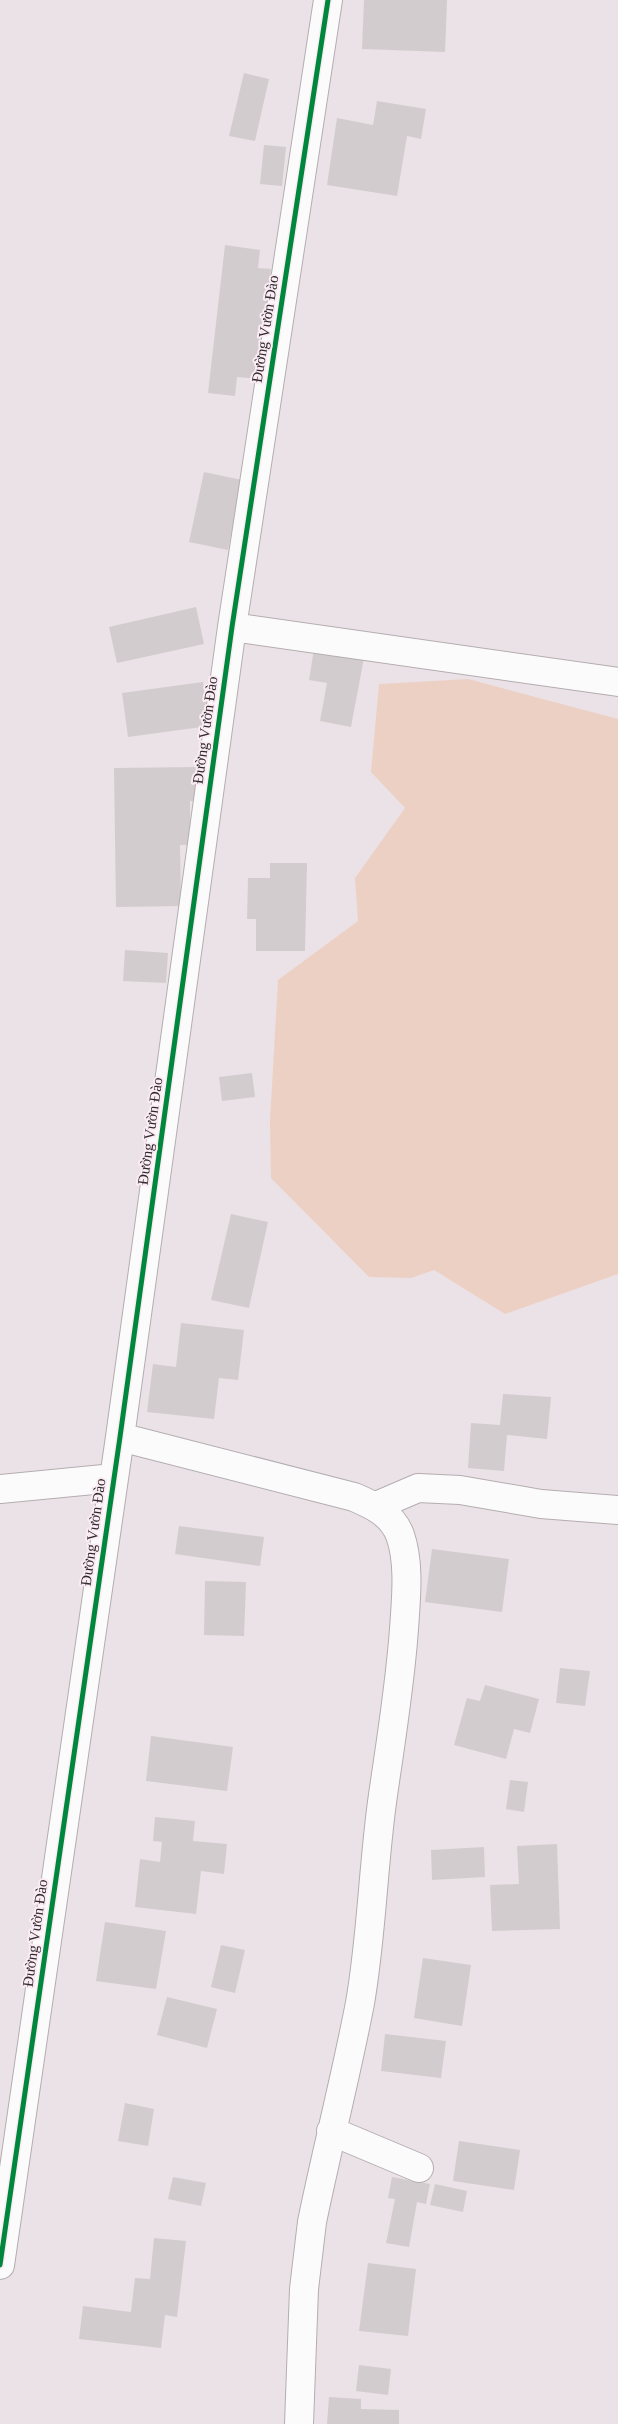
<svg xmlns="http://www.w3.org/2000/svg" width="618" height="2424" font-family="Georgia,serif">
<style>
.green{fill:#edd0c4}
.building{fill:#d3ccce}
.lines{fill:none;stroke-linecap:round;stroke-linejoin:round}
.minor-casing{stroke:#b4adb0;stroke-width:30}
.minor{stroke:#fcfbfb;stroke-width:28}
.cycleway-casing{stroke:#fbecf4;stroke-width:8}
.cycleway{stroke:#00873e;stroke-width:5}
.labels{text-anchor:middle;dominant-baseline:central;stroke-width:4;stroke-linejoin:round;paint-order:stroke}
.street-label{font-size:15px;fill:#2e292c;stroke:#fbecf4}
</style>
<rect width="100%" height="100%" fill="#eae2e6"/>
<path class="green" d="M468,679L618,719V1274L505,1314L434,1270L411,1278L369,1277L271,1178L270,1121L278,980L358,921L355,878L405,808L371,772L379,684Z"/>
<path class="building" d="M364,0H447L445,52L362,49Z
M244,73L269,79L255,141L229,136Z
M377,101L426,109L421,139L407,136L397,196L327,185L337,118L373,125Z
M264,145L286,147L282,186L260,184Z
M225,245L260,250L258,268L271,269L259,379L237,377L235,396L208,393Z
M204,472L242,480L228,550L189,542Z
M196,607L204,644L117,663L109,627Z
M314,649L364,658L351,727L320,721L327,683L309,680Z
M203,682L209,726L128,737L122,693Z
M197,767L198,801H190V845H180L181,906L116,907L114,768Z
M270,863H307L305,951H256V919H247L248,878H270Z
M125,950L168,953L166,983L123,981Z
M252,1073L255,1097L222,1101L219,1077Z
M231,1214L268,1222L249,1308L211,1300Z
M181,1323L244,1330L238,1380L219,1378L214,1419L147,1412L153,1364L176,1367Z
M503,1394L551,1397L547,1439L507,1435L504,1471L468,1468L471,1423L500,1425Z
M179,1526L264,1537L260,1566L175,1554Z
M432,1549L509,1559L502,1612L425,1602Z
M205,1581L246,1582L244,1636L204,1635Z
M560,1668L590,1671L585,1706L556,1703Z
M485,1685L539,1699L530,1733L514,1729L506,1759L454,1745L467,1698L480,1701Z
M151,1736L233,1747L227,1791L146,1781Z
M510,1780L528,1782L524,1812L506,1809Z
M155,1817L195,1821L193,1841L227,1844L224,1874L201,1871L196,1914L135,1907L140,1859L160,1862L162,1842L153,1841Z
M557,1844L560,1929L492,1931L490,1885L519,1884L517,1846Z
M484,1847L485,1877L432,1880L431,1850Z
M105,1922L166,1931L156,1989L96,1981Z
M221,1945L245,1950L235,1993L211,1987Z
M423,1958L471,1965L462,2026L414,2018Z
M167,1997L217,2009L207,2048L157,2035Z
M385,2034L446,2041L441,2078L381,2071Z
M125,2103L154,2109L148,2146L118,2141Z
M459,2141L520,2150L514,2190L453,2181Z
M173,2177L206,2183L201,2206L168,2199Z
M392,2177L430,2184L426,2204L417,2202L409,2247L386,2243L395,2199L388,2198Z
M435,2184L467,2191L463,2212L430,2205Z
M154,2238L186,2241L177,2317L165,2315L161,2348L79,2339L83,2306L131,2312L135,2278L150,2279Z
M368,2263L416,2269L408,2336L359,2331Z
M359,2365L391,2369L388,2395L356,2391Z
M329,2397L361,2399V2409L399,2410V2424H327Z"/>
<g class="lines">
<defs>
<path id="minor" d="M232,627L618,682
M120,1437L354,1497C373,1505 392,1514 400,1535C410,1563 406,1599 404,1629C400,1685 391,1740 383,1795C373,1864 372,1934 360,2003C346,2076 327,2149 312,2222L304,2289L299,2424
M0,1489L114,1478
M376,1506L418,1488L460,1490L541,1504L618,1510
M331,2131L419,2168
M0,2265L120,1437L232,627L328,0"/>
</defs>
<use href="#minor" class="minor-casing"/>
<use href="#minor" class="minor"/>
<defs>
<path id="cycleway" d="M0,2265L120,1437L232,627L328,0"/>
</defs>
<use href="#cycleway" class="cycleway-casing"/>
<use href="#cycleway" class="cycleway"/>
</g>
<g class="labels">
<g class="street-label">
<text transform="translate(265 329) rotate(-81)">Đường Vườn Đào</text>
<text transform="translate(205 730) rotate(-82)">Đường Vườn Đào</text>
<text transform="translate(150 1131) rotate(-82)">Đường Vườn Đào</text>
<text transform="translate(93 1532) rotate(-82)">Đường Vườn Đào</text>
<text transform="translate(35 1933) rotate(-82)">Đường Vườn Đào</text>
</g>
</g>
</svg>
